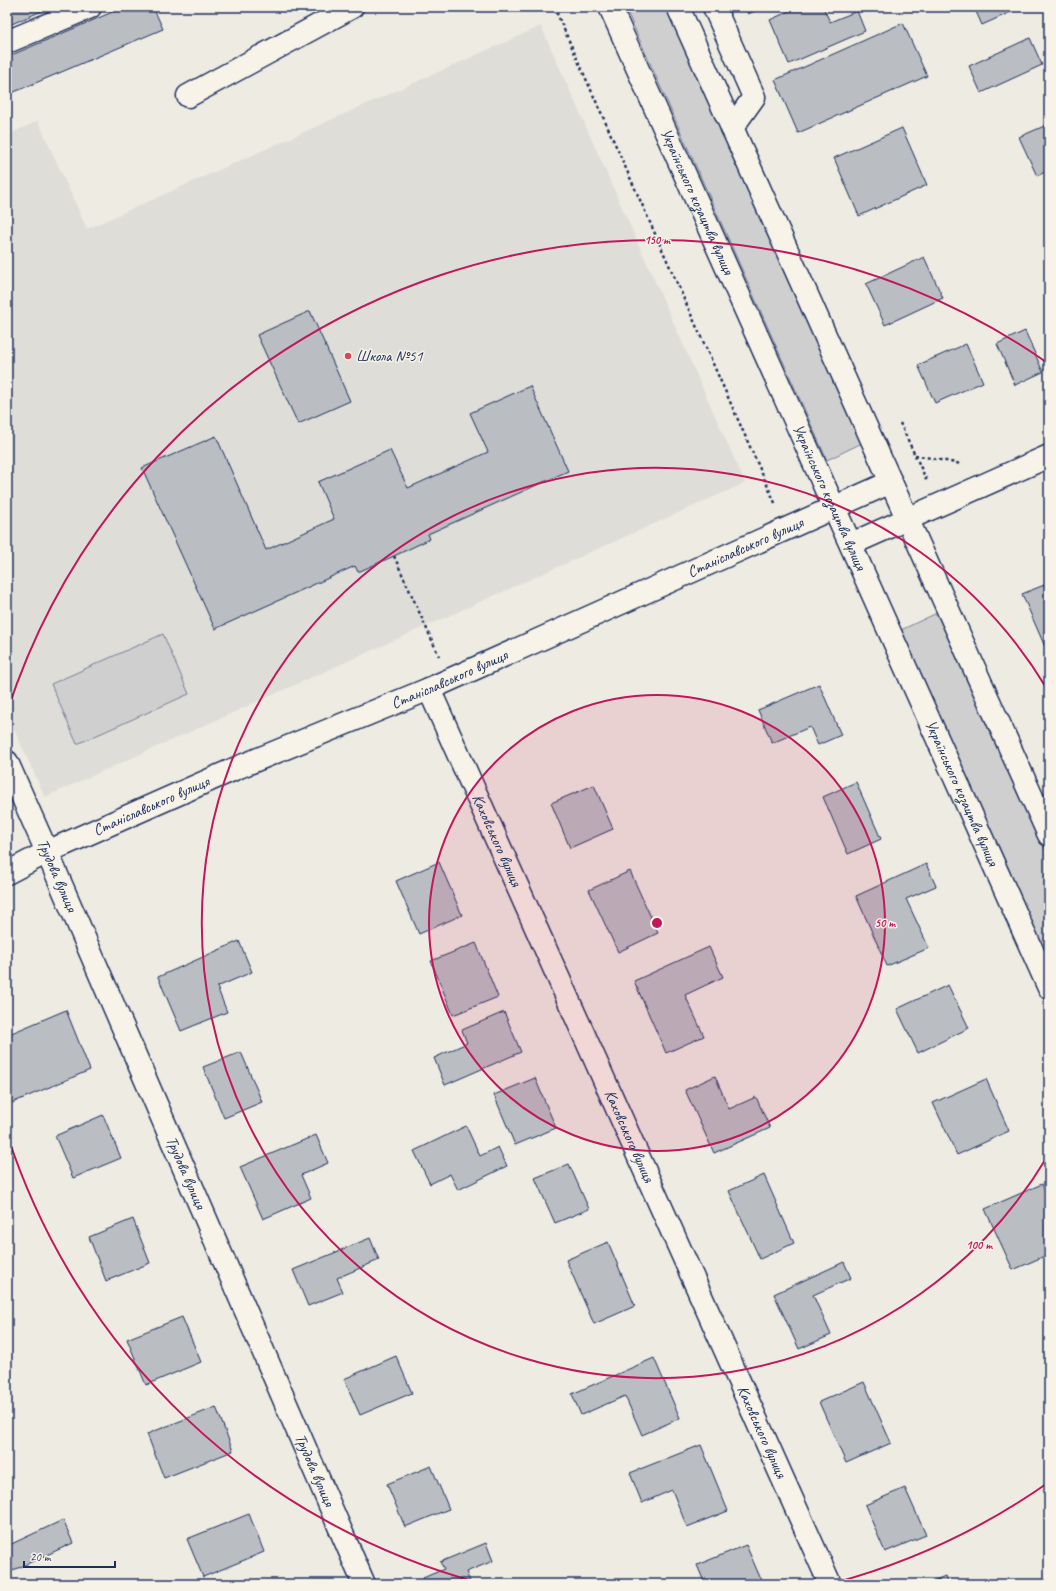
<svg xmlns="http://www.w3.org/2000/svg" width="1056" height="1591" font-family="Caveat,sans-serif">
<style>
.built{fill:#deddd8}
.green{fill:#cfcfcf;stroke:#757f96}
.building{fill:#babdc2;stroke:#1b2f5e}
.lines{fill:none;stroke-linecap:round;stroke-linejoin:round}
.minor-casing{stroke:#1b2f5e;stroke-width:25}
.path{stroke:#1b2f5e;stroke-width:2.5;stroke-dasharray:3 3;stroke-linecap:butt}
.minor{stroke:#f7f3e8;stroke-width:22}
.ring{fill:none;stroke:#c2185b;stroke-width:2}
.poi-dot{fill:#d1495b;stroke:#f7f3e8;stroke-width:1.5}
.labels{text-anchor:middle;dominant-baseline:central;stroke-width:3;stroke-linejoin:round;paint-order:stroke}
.street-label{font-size:16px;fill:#1b2f5e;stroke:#f7f3e8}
.poi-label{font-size:16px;fill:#1b2f5e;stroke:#f7f3e8;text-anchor:start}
.centre{fill:#c2185b;stroke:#f7f3e8;stroke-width:2}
.ring-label{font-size:12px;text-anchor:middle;font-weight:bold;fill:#c2185b;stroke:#f7f3e8;stroke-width:3;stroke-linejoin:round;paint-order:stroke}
</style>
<rect width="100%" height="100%" fill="#eeebe2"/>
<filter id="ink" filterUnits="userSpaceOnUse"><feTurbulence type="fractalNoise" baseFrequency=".025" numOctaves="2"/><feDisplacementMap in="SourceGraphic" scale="8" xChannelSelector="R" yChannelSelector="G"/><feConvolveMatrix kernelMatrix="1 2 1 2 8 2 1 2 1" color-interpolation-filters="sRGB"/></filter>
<g filter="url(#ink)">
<path class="built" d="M541,26L745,483L45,797L7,714V135L38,121L87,229Z"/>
<path class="green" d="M625,7H667L862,443L827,460Z
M939,612L1049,858V962L901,630Z
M163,634L189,694L77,744L51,684Z"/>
<path class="building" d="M7,7H51L7,26Z
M115,7H153L163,29L7,95V57L117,10Z
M745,7H764L748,14Z
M798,7H823L830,22L857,11L865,31L789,64L770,20Z
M974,7H1022L982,25Z
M903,23L927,76L798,133L775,80Z
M1030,38L1042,65L981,93L969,66Z
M1049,124V170L1037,176L1019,137Z
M902,128L927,185L859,216L834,158Z
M924,257L943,298L885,325L866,284Z
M310,311L350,401L298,424L257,335Z
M1025,331L1043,372L1015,385L997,344Z
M966,344L983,382L935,403L918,365Z
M530,386L568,471L428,534L430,539L394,556L358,572L355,566L215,629L142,468L216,436L266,550L334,519L318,482L390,450L408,488L488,452L470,413Z
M1049,583V647L1046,649L1022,594Z
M819,684L841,735L818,745L810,727L772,743L758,710Z
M856,782L881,839L848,854L823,797Z
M594,785L613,829L570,848L551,803Z
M439,862L462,915L419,934L396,881Z
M926,864L936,886L906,899L929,948L887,966L856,896Z
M630,871L658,933L618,952L589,890Z
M239,941L252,972L217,987L227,1012L181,1031L158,977Z
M476,943L498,997L453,1015L431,961Z
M709,947L723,977L685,995L704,1036L666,1053L634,981Z
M948,985L969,1028L918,1053L897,1009Z
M66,1010L90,1070L7,1105V1035Z
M504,1012L521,1052L445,1085L434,1058L467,1043L462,1030Z
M241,1052L262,1102L224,1118L203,1067Z
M715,1076L729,1109L756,1097L770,1128L714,1153L685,1090Z
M535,1078L556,1128L515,1145L494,1095Z
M986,1079L1009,1131L957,1155L933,1103Z
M103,1115L121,1158L73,1178L55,1136Z
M466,1126L480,1156L498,1147L507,1166L458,1190L450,1174L430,1184L414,1151Z
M316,1135L328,1163L301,1175L311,1198L263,1219L240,1167Z
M569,1164L589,1209L555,1223L535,1178Z
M764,1175L794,1243L760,1259L729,1191Z
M1042,1184L1049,1200V1254L1013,1270L985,1209Z
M133,1219L150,1263L106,1281L89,1237Z
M370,1238L379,1260L337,1278L343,1292L308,1306L293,1270Z
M608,1242L635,1306L594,1324L566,1260Z
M844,1262L851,1278L813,1295L831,1335L799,1349L774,1294Z
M182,1317L201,1362L146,1385L127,1339Z
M396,1356L412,1393L360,1415L344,1379Z
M654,1358L680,1418L642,1435L625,1396L581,1415L572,1394Z
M864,1382L891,1443L846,1463L819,1402Z
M216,1407L233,1451L164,1478L147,1434Z
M701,1445L728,1511L687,1527L672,1490L642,1503L630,1473Z
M431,1466L449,1509L405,1527L387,1484Z
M905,1488L926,1535L885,1552L865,1505Z
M249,1514L264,1552L203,1577L187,1539Z
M63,1520L73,1543L7,1573V1546Z
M486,1543L493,1561L466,1572L471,1584H425L423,1578L444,1569L440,1562Z
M746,1545L763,1584H705L697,1565Z
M945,1576L948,1584H926Z"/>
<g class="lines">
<defs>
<g id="minor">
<path id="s1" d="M610,7L1049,988"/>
<path d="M678,7L1049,835"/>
<path d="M714,7L754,97L732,128"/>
<path d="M7,42L90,7"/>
<path d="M188,96L352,7"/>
<path d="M851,544L1049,456"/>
<path id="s2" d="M429,689L830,1584"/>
<path id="s3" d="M7,762L47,852L364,1584"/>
<path id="s4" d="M7,873L47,852L239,767L429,689L891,482"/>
</g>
</defs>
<use href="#minor" class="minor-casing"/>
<path class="path" d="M554,7L776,505
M900,423L927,481
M915,455L961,464
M394,556L439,656"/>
<use href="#minor" class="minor"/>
</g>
</g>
<circle cx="657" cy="923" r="228" fill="#c2185b" fill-opacity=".12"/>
<g class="ring">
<circle cx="657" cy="923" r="228"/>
<path d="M1047 1157A455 455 0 1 1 1047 689"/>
<path d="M1049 1482A683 683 0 0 1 834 1583M480 1583A683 683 0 0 1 7 1134M7 712A683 683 0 0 1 1049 364"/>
</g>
<circle class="poi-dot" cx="348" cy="356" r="4"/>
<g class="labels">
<g class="street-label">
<text stroke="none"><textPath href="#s1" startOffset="213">Українського козацтва вулиця</textPath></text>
<text stroke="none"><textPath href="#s1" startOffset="537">Українського козацтва вулиця</textPath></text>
<text stroke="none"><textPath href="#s4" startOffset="807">Станіславського вулиця</textPath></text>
<text stroke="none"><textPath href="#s4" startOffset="483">Станіславського вулиця</textPath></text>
<text stroke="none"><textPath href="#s1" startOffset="861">Українського козацтва вулиця</textPath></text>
<text stroke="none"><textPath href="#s4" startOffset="159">Станіславського вулиця</textPath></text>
<text stroke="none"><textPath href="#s2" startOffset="166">Каховського вулиця</textPath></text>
<text stroke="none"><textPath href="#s3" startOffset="124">Трудова вулиця</textPath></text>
<text stroke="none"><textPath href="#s2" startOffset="490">Каховського вулиця</textPath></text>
<text stroke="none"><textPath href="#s3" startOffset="448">Трудова вулиця</textPath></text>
<text stroke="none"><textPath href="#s2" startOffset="814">Каховського вулиця</textPath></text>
<text stroke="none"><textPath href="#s3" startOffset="772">Трудова вулиця</textPath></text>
</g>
<g class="poi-label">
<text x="356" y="356">Школа №51</text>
</g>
</g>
<circle cx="657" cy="923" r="6" class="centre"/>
<g class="ring-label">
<text x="657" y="244">150 m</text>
<text x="885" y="927">50 m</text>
<text x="979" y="1249">100 m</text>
</g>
<rect width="1056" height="1591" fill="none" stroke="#f7f3e8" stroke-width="24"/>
<rect x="12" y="12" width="1032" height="1567" fill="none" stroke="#1b2f5e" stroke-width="1.5" filter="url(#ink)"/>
<path d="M24 1561v6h91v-6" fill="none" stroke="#1b2f5e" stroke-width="2"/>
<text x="30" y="1561" font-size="12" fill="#1b2f5e" stroke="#f7f3e8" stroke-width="3" paint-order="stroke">20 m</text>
</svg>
